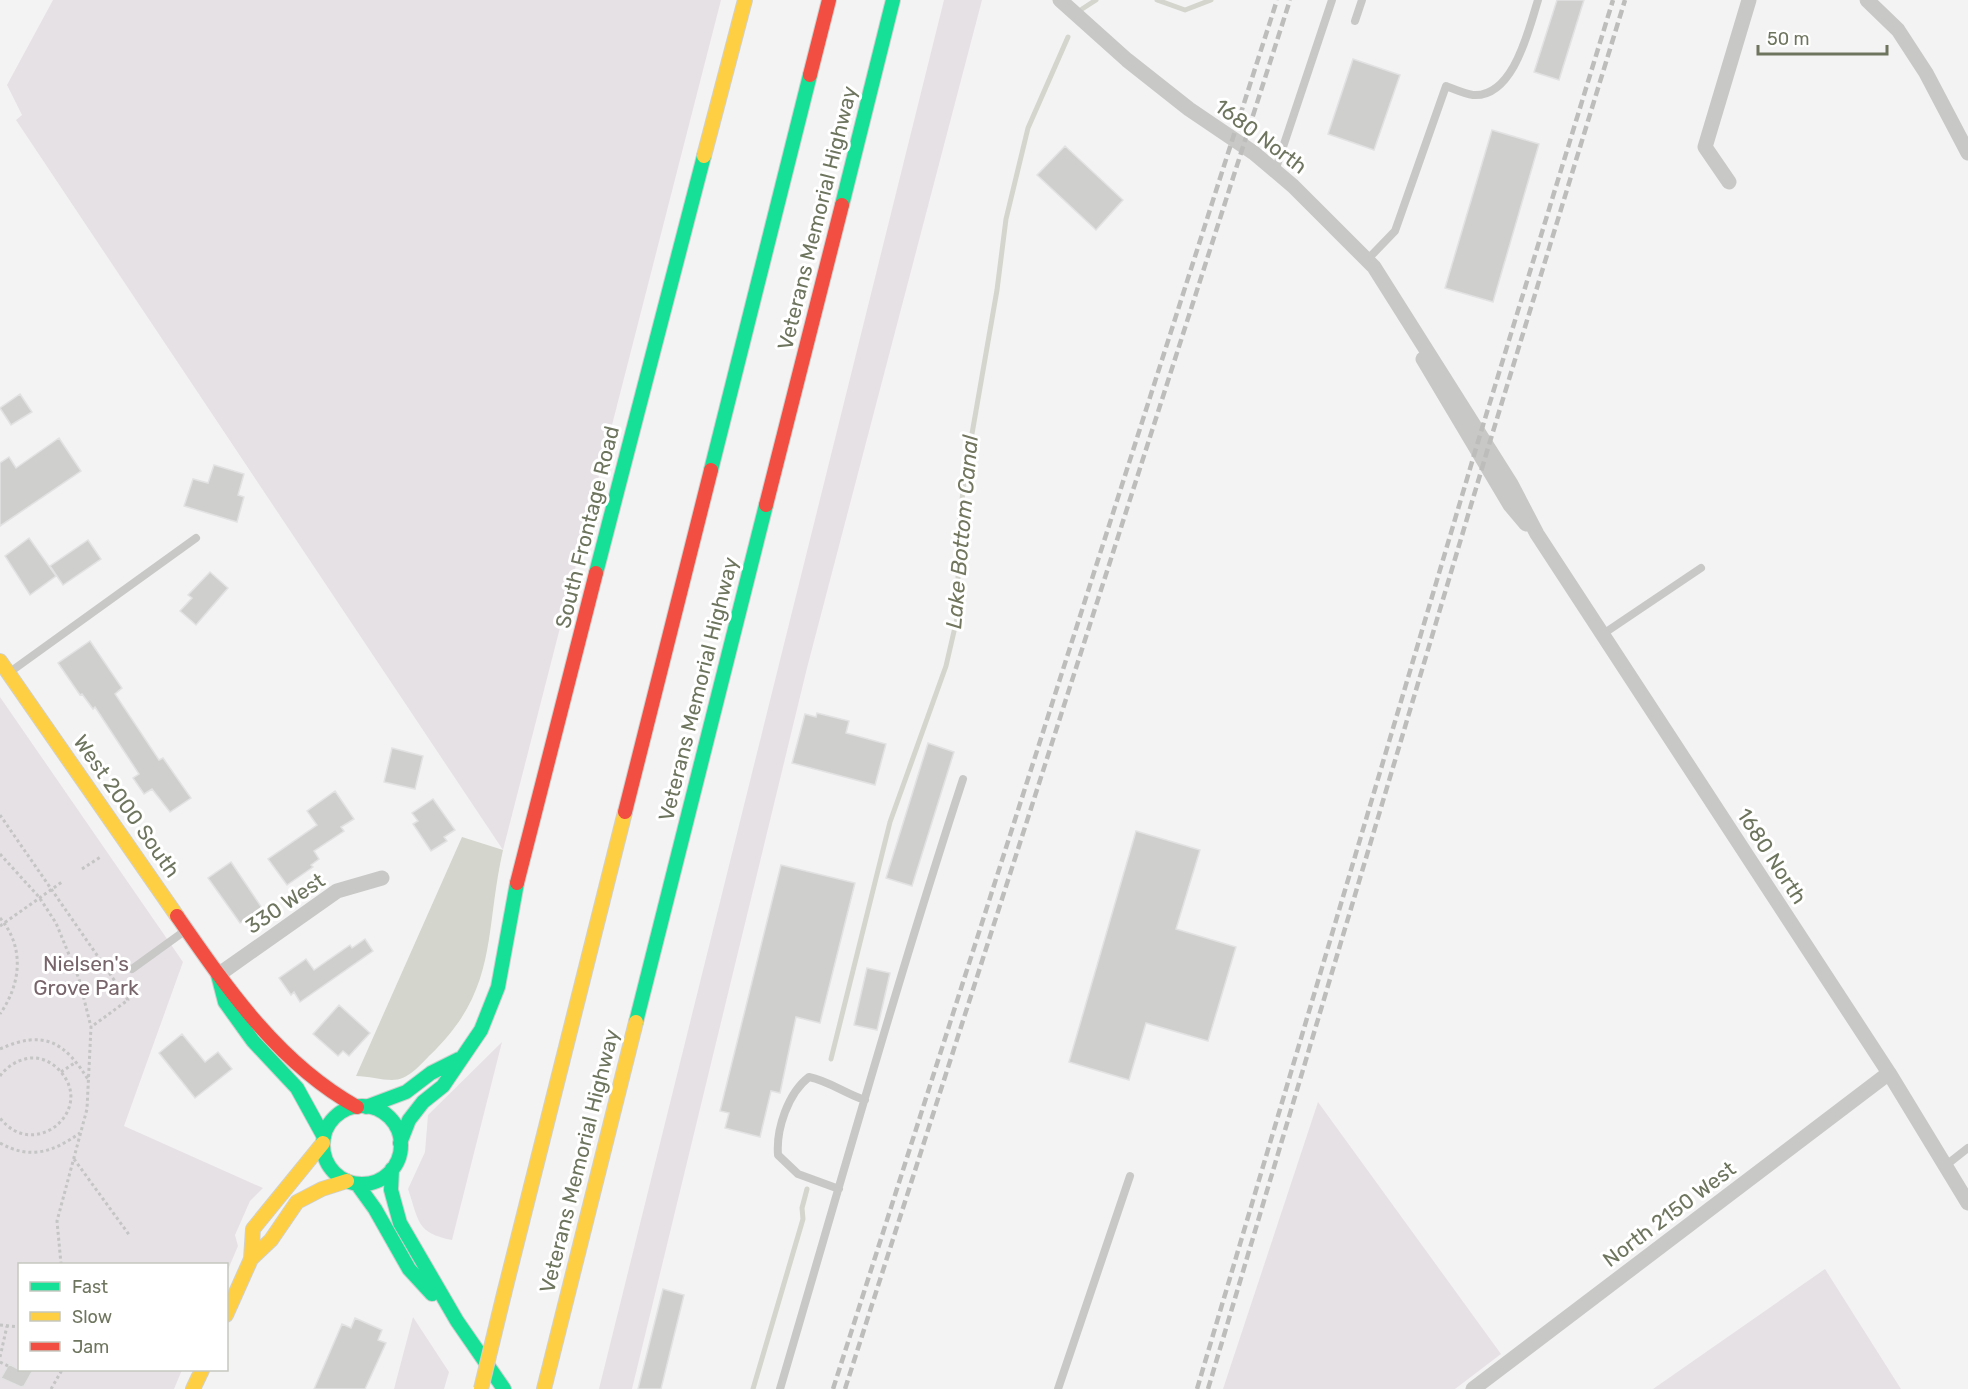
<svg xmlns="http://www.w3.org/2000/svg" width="1968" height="1389" font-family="Rubik,sans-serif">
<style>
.green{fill:#e6e1e5}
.water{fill:#d4d5cc}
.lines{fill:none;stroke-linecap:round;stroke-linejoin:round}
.stream{stroke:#d4d5cc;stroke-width:5}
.building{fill:#cfcfce;stroke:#e3e2e3;stroke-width:1.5}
.fast-casing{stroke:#d0d0ce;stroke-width:16}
.slow-casing{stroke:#d0d0ce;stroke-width:16}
.jam-casing{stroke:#d0d0ce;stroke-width:16}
.path{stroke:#c4c5c4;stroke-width:3;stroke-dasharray:3 3;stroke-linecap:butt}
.lane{stroke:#c8c8c6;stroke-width:8}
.street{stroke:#c8c8c6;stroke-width:15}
.fast{stroke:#16e098;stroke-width:14}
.slow{stroke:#ffcf43;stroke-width:14}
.jam{stroke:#f24e42;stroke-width:14}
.rail{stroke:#bdbdbb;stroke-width:4.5;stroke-dasharray:9 4.5;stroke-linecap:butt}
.slow-bridge-casing{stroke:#d0d0cf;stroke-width:16;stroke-linecap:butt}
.slow-bridge{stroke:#ffcf43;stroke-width:14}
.labels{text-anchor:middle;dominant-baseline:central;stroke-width:6;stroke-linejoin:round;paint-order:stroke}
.street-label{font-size:21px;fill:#6e755e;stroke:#fff}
.park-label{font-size:21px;fill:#78656b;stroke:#fff}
.water-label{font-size:22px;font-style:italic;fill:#73765e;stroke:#fff}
</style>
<rect width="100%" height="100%" fill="#f4f3f4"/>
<path class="green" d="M53,0H721L503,850L16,120L22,115L7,85Z
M944,0H982L807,668L632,1389H599Z
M0,697L183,962L124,1126L263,1188L250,1201L235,1235L238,1246L227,1272L226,1264H20V1370H182L174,1389H0Z
M502,1042L452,1240C416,1233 419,1221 408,1189L425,1152L428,1115Z
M1318,1102L1501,1354L1455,1389H1223Z
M1825,1269L1901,1389H1653Z
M413,1317L449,1372L444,1389H394Z"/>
<path class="water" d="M462,837L503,850C484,934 499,990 429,1056C419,1066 408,1080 392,1080C381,1080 368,1076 356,1076Z"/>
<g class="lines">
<path class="stream" d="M1157,0L1185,10L1211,0
M1082,9L1096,0
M831,1059L890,822L946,666L958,614V534L965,474L997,290L1006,219L1028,128L1068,37
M753,1389L803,1219L802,1208L807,1189"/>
</g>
<path class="building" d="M1557,0H1584L1559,80L1534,72Z
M1353,59L1400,75L1374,150L1328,134Z
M1492,130L1539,144L1493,302L1445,288Z
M1065,146L1123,200L1096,230L1037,175Z
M20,394L32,412L11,425L0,408Z
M59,438L81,471L0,526V463L9,457L16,468Z
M214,465L244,474L238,495L244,497L237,522L184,506L193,479L208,483Z
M29,538L56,576L30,595L5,556Z
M88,540L101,559L63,585L50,566Z
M210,572L228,588L196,625L180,611L192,598L188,595Z
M90,641L122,688L115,694L159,760L163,758L191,798L170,812L152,789L144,794L133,778L139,774L95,707L93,709L82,694L80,695L58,663Z
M817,713L849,721L846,733L886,744L875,785L792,763L805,714L816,717Z
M928,743L954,752L912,886L886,878Z
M392,748L423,756L415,789L384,782Z
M335,791L354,819L341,827L344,831L314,851L319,859L311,865L313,867L287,885L268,859L317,825L307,811Z
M433,799L455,830L444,837L447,841L431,851L413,824L418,821L412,813Z
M1136,831L1200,850L1176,929L1236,947L1208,1041L1146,1023L1129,1080L1069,1062Z
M231,862L262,908L240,923L208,878Z
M781,865L855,883L820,1023L796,1017L780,1093L771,1091L760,1137L725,1128L729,1113L720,1111Z
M365,939L373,951L300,1002L294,992L291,995L279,978L306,959L314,970L350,945L352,948Z
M867,968L890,973L877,1030L854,1025Z
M339,1005L370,1033L349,1056L343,1051L338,1056L313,1034Z
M182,1034L205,1062L218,1052L232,1069L195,1098L159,1053Z
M663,1289L684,1295L661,1389H638Z
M355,1318L382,1330L378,1340L386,1343L365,1389H314L342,1324L351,1328Z
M9,1364L20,1370H33L24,1386L21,1387L1,1378Z"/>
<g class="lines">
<defs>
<path id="fast" d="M842,205L893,0
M711,470L810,75
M596,573L704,156
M218,975L225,1002L253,1041L297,1088L324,1137
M636,1022L766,505
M323 1145a39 39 0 1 1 78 0a39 39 0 1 1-78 0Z
M366,1107L406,1092L431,1073L459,1059
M400,1143L409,1120L423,1102L443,1086L481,1030L498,987L517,883
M392,1169L391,1190L400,1223L457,1321L504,1389
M357,1184L375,1209L409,1269L432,1294"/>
<path id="slow" d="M704,156L745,0
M0,661L177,916
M251,1259L253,1229L323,1143
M504,1294L625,812
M226,1315L251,1259L271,1240L297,1202L322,1189L347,1181
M193,1389L202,1370
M544,1389L636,1022"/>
<path id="jam" d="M810,75L829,0
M766,505L842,205
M625,812L711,470
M517,883L596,573
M177,916C227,988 278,1063 357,1107"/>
</defs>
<use href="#fast" class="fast-casing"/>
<use href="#slow" class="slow-casing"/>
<use href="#jam" class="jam-casing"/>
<path class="path" d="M0,815L128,1000L91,1027
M0,854L39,897L56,923L79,979L91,1027L87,1109L57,1221L61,1264
M82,869L102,856
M0,918C25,947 21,984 0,1014
M0,926L62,882
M0,1049C44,1029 65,1042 89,1081
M61,1072L76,1062
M0,1076C8,1065 22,1057 36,1058C45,1059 54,1064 60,1071C96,1110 34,1162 0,1118
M0,1143C30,1160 53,1152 80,1133
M74,1159L130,1236
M0,1325L20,1327
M0,1357L7,1326
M0,1362L8,1366
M51,1389L62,1370"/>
<path class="lane" d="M1355,21L1362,0
M1275,171L1332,0
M1367,260L1395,231L1446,86C1454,89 1465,94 1473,95C1514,98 1529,28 1538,0
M1603,634L1701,568
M10,672L196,538
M132,969L186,930
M1945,1166L1968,1148
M839,1189L798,1174L778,1155C776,1129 788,1093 809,1077C829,1081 846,1094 865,1100
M780,1389C840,1185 897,981 963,779
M1058,1389L1130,1176"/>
<path class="street" d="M1060,0L1127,60L1189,109L1254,153L1293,186L1374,267L1511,484L1537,534L1889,1073L1968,1203
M1867,0L1898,30L1926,73L1968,153
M1729,182L1705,147L1749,0
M1423,359L1510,505L1526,524
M218,975L337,891L382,878
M1473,1389L1889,1073"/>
<use href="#fast" class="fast"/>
<use href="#slow" class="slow"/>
<use href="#jam" class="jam"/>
<path class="rail" d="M833,1389L1277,0
M845,1389L1290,0
M1197,1389L1480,435L1613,0
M1208,1389L1488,448L1625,0"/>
<defs>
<path id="slow-bridge" d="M481,1389L504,1294"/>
</defs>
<use href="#slow-bridge" class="slow-bridge-casing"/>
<use href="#slow-bridge" class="slow-bridge"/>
</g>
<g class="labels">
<g class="street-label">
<text transform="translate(1261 136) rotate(37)">1680 North</text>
<text transform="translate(817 218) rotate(-76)">Veterans Memorial Highway</text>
<text transform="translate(587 527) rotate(-76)">South Frontage Road</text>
<text transform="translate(698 689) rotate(-76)">Veterans Memorial Highway</text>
<text transform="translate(127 806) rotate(55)">West 2000 South</text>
<text transform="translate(1772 856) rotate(57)">1680 North</text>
<text transform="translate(285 903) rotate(-34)">330 West</text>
<text transform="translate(579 1161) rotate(-76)">Veterans Memorial Highway</text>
<text transform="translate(1669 1214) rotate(-37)">North 2150 West</text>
</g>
<g class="park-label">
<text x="86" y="963">Nielsen's<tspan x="86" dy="24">Grove Park</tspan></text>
</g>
<g class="water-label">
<text transform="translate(962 532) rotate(-85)">Lake Bottom Canal</text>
</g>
</g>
<rect x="18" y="1263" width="210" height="108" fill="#ffffff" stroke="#c5c8bf" stroke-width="1.5"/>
<rect x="30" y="1282" width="30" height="9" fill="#16e098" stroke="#c5c8bf" stroke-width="1.5"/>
<text x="72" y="1293" font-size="18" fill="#6e755e">Fast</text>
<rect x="30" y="1312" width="30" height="9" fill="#ffcf43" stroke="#c5c8bf" stroke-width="1.5"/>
<text x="72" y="1323" font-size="18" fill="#6e755e">Slow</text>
<rect x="30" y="1342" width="30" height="9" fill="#f24e42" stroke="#c5c8bf" stroke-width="1.5"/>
<text x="72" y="1353" font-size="18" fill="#6e755e">Jam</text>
<path d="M1758 45v9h129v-9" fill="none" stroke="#6e755e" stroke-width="3"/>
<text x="1767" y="45" font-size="18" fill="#6e755e" stroke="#ffffff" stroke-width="4.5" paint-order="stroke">50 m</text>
</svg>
